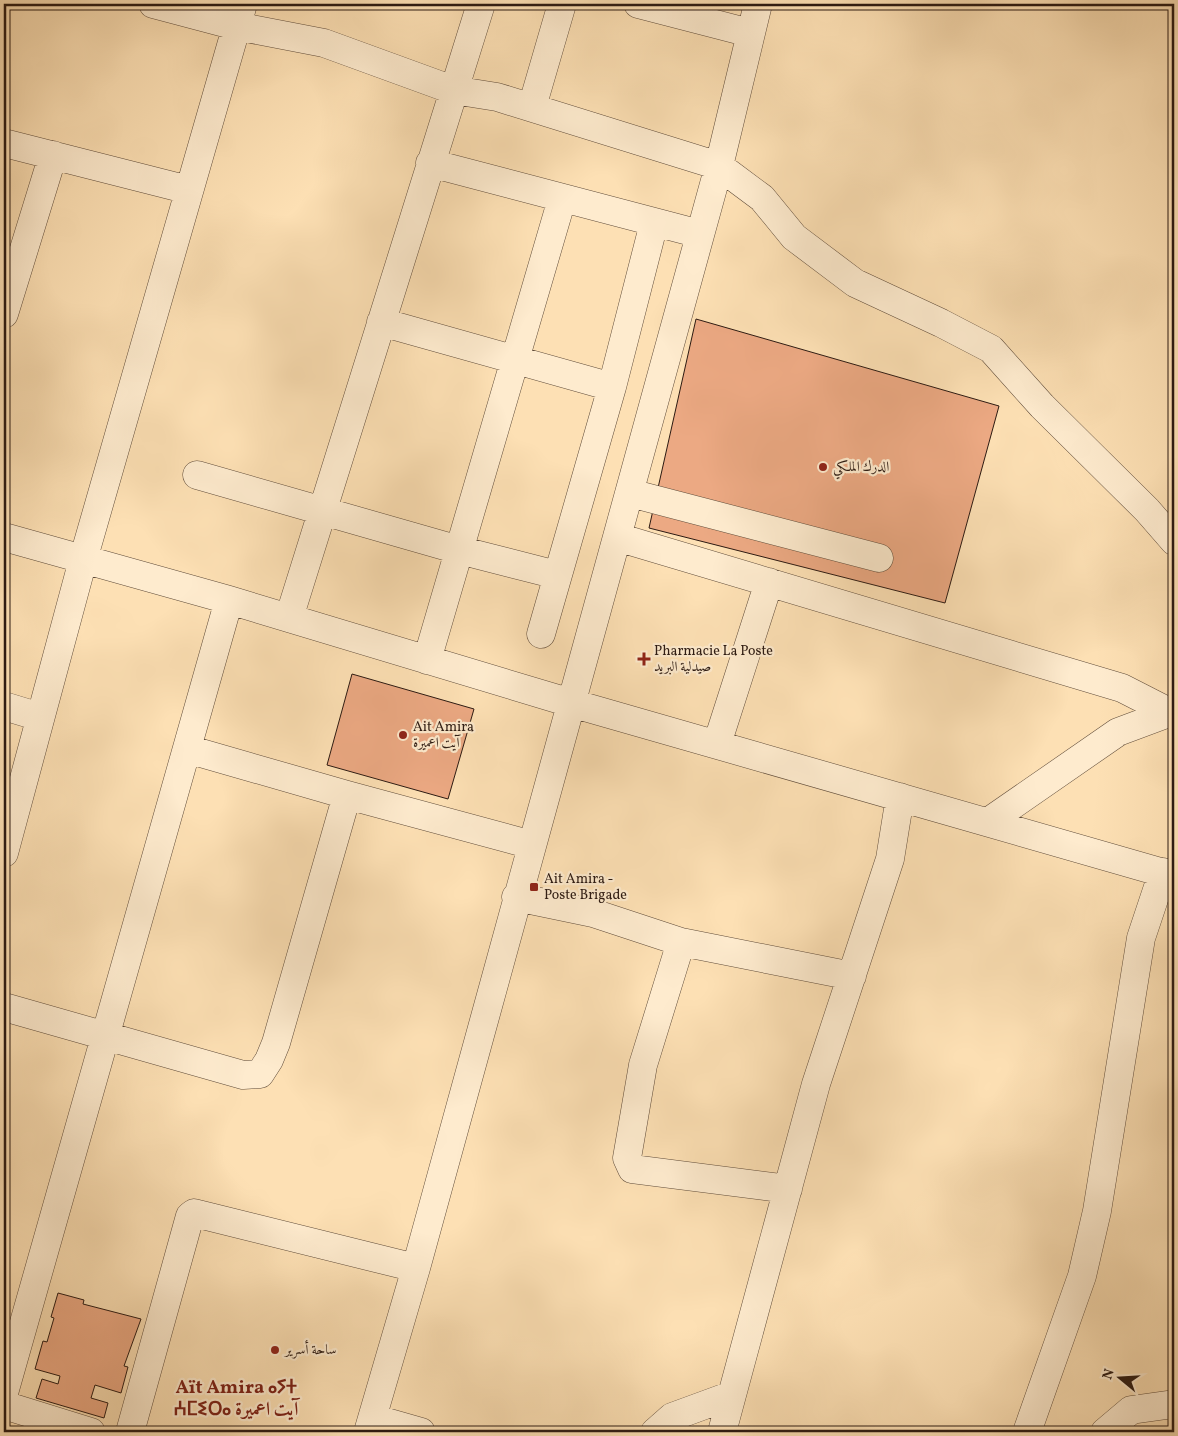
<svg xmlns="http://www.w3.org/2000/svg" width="1178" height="1436" font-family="Vollkorn,Amiri,'Noto Sans Tifinagh',serif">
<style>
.building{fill:#eca983;stroke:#2c1a12}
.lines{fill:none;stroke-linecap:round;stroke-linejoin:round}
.minor-casing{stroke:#604c3a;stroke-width:29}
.minor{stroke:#feebce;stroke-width:28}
.poi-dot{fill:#8f2418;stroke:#feebce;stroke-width:2}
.labels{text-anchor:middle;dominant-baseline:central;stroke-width:4.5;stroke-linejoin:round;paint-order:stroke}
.poi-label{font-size:14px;fill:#2c1a12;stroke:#feebce;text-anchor:start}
.district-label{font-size:19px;font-weight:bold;fill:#7a1f14;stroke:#feebce}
</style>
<rect width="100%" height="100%" fill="#fde0b4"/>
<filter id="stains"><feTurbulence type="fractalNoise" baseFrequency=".004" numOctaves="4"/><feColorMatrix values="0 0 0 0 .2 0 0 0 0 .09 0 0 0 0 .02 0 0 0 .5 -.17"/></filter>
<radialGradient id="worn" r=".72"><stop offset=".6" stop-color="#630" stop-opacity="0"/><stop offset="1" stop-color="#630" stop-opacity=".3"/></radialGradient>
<path class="building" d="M696,319L999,406L945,603L649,528Z
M352,674L474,709L448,799L327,765Z
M58,1293L84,1300L83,1304L141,1319L124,1366L128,1367L121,1393L95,1385L91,1398L108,1403L104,1418L36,1398L42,1379L58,1384L60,1376L35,1369L43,1341L47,1342L54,1318L51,1317Z"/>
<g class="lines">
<defs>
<path id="minor" d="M153,4L236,26L324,43L453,90L497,97L719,166L762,198L794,237L855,283L941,323L991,349L1042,406L1147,510L1174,541
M638,4L750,33
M532,107L562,4
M4,143L189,190
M430,163L700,234
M4,314L53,155
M381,322L612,387
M197,475L459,550L557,575
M630,493L879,558
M4,537L229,600L571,703L1174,876
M617,537L1122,688L1169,712
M289,618L481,4
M541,634L612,387L654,223
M427,660L562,199
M4,706L40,717
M717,744L769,582
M187,749L347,795L532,845
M988,822L1118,732L1174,711
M4,853L83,560L243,4
M516,897L593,913L681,942L852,976
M681,942L643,1065L627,1158L632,1169L788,1189
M4,1007L243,1075L260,1074L269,1060L276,1043L347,795
M4,1393L229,600
M4,1405L91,1432
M372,1418L421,1432
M130,1432L190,1216L194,1213L416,1268
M368,1432L416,1268L719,166L758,4
M655,1432L672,1417L732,1395
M722,1432L816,1084L890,859L900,797
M1027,1432L1082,1276L1097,1211L1141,938L1163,872
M1105,1432L1131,1410L1174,1404"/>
</defs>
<use href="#minor" class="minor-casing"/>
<use href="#minor" class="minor"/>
</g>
<g class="poi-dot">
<circle cx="823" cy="467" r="5"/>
<path d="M641.5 651.5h5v5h5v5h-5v5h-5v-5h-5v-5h5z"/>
<circle cx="403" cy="735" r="5"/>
<rect x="529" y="882" width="10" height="10" rx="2.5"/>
<circle cx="275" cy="1350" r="5"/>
</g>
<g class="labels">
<g class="poi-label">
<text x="833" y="467">الدرك الملكي</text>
<text x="654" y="651">Pharmacie La Poste<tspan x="654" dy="16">صيدلية البريد</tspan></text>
<text x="413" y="727">Ait Amira<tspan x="413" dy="16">آيت اعميرة</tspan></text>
<text x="544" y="879">Ait Amira -<tspan x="544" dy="16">Poste Brigade</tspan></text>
<text x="285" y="1350">ساحة أسرير</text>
</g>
<g class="district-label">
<text x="236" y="1388">Aït Amira ⴰⵢⵜ<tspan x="236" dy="22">ⵄⵎⵉⵔⴰ آيت اعميرة</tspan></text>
</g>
</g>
<rect width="1178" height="1436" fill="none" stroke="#fde0b4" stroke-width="20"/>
<rect x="5" y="5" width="1168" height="1426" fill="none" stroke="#2c1a12" stroke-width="2.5"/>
<rect x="10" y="10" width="1158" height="1416" fill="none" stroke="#2c1a12"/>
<g transform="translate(1120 1378) rotate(288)" stroke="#feebce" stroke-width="4" paint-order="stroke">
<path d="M0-4L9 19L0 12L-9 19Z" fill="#2c1a12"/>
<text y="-8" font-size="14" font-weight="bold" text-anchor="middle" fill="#2c1a12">N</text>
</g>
<rect width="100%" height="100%" filter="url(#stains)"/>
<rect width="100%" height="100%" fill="url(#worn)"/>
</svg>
